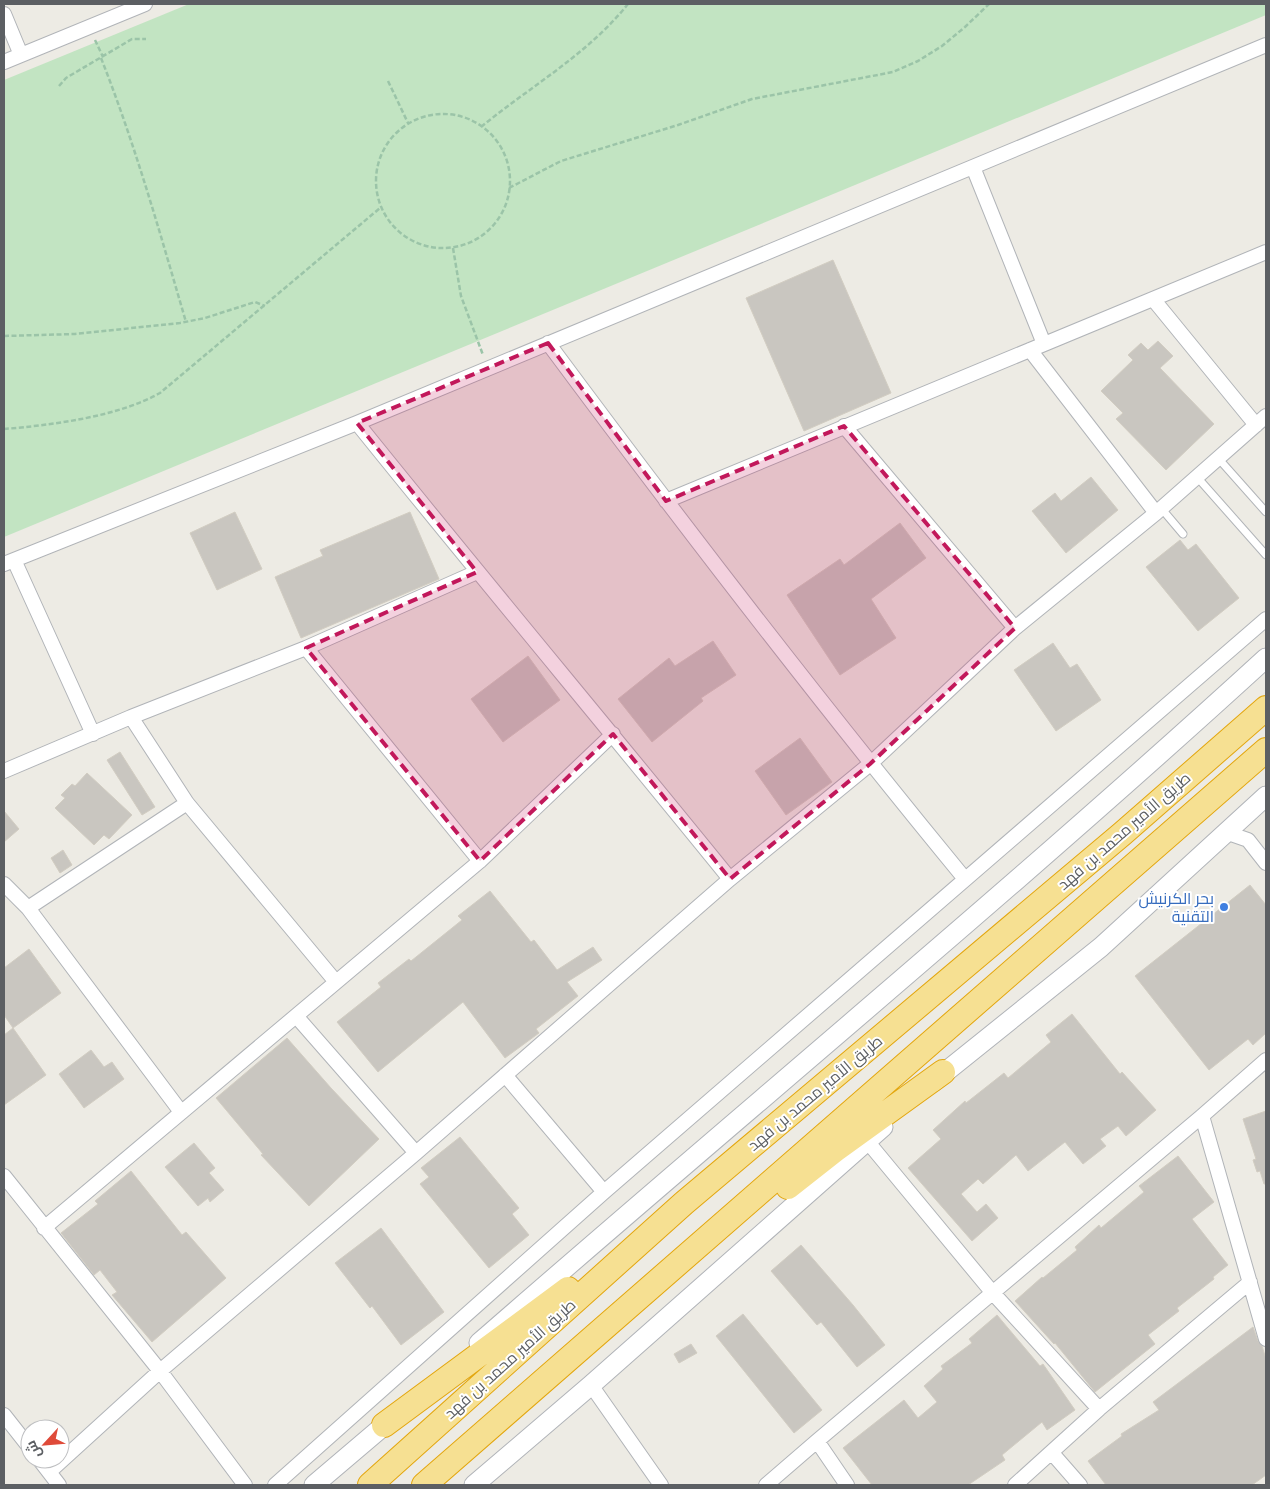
<svg xmlns="http://www.w3.org/2000/svg" width="1270" height="1489" font-family="'Public Sans',Cairo,sans-serif">
<style>
.green{fill:#c2e4c2}
.building{fill:#c9c6c0;stroke:#d2cdc2}
.lines{fill:none;stroke-linecap:round;stroke-linejoin:round}
.service-casing{stroke:#b1b4b8;stroke-width:9}
.minor-casing{stroke:#b1b4b8;stroke-width:16}
.secondary-casing{stroke:#b0b3b8;stroke-width:21}
.motorway-casing{stroke:#e3a60e;stroke-width:26}
.path{stroke:#9bc4a8;stroke-width:2.5;stroke-dasharray:5 2.5;stroke-linecap:butt}
.service{stroke:#fff;stroke-width:7}
.minor{stroke:#fff;stroke-width:14}
.secondary{stroke:#fff;stroke-width:19}
.motorway{stroke:#f6e092;stroke-width:24}
.marked{fill:#c2185b;fill-opacity:0.2;stroke:#c2185b;stroke-width:4;stroke-dasharray:10 6;stroke-linejoin:round}
.shop-dot{fill:#3f7fe0;stroke:#fff;stroke-width:2}
.labels{text-anchor:middle;dominant-baseline:central;stroke-width:4;stroke-linejoin:round;paint-order:stroke}
.street-label{font-size:16px;fill:#5c5f63;stroke:#fff}
.shop-label{font-size:16px;fill:#366cbe;stroke:#fff;text-anchor:end}
</style>
<rect width="100%" height="100%" fill="#edebe4"/>
<path class="green" d="M189,4H1266V15L4,537V80Z"/>
<path class="building" d="M833,260L891,393L804,431L746,298Z
M1158,341L1173,356L1160,368L1214,424L1166,470L1116,419L1123,413L1101,391L1133,360L1128,355L1141,343L1148,350Z
M1091,477L1118,510L1066,553L1032,511L1055,493L1061,501Z
M235,512L262,569L217,590L190,533Z
M410,512L439,579L301,638L275,577L323,556L320,550Z
M900,523L926,558L871,599L896,638L840,675L787,595L840,559L844,565Z
M1180,540L1188,550L1196,544L1239,598L1198,631L1146,567Z
M713,641L736,675L701,698L703,701L652,742L618,699L669,658L675,666Z
M1053,643L1070,668L1077,664L1101,700L1056,731L1014,670Z
M528,656L560,700L503,742L471,699Z
M800,738L832,782L786,815L755,771Z
M120,752L155,807L142,815L107,760Z
M87,773L132,815L109,839L104,835L94,845L55,808L65,798L61,795L72,784L75,786Z
M4,811L19,829L4,842Z
M63,850L72,865L60,873L51,858Z
M1250,885L1266,905V1033L1253,1045L1248,1039L1209,1070L1135,976Z
M490,891L531,942L534,940L557,970L593,947L602,960L567,982L578,996L536,1029L539,1033L505,1058L463,1002L378,1072L337,1022L381,987L378,983L409,959L411,961L462,920L458,916Z
M29,949L61,993L13,1028L4,1015V968Z
M1072,1014L1120,1074L1122,1072L1156,1110L1126,1136L1118,1126L1100,1139L1106,1146L1083,1164L1065,1142L1028,1171L1016,1155L983,1184L978,1179L961,1194L977,1212L986,1204L998,1218L972,1241L908,1168L941,1139L933,1130L965,1101L966,1103L1004,1073L1008,1078L1051,1042L1046,1035Z
M13,1028L46,1075L4,1105V1035Z
M287,1038L331,1088L379,1139L309,1206L261,1155L263,1154L216,1098Z
M91,1050L104,1067L112,1062L124,1079L84,1108L59,1074Z
M1266,1111V1184H1264L1260,1171L1257,1172L1253,1160L1256,1159L1243,1119Z
M460,1137L519,1208L512,1214L529,1235L489,1268L420,1184L429,1177L421,1168Z
M194,1143L215,1168L209,1173L224,1190L210,1202L208,1198L198,1206L165,1167Z
M1178,1156L1214,1202L1192,1219L1228,1265L1213,1277L1214,1279L1177,1308L1179,1311L1148,1335L1155,1344L1095,1392L1055,1343L1054,1344L1015,1301L1042,1277L1043,1278L1077,1250L1075,1247L1099,1225L1101,1228L1144,1192L1139,1186Z
M131,1171L182,1235L186,1232L226,1278L152,1342L112,1295L117,1292L100,1270L94,1275L61,1233L98,1204L95,1201Z
M381,1228L444,1312L401,1345L372,1306L370,1308L335,1263Z
M801,1245L853,1305L885,1345L857,1367L821,1322L817,1325L771,1271Z
M743,1314L822,1410L794,1433L716,1336Z
M997,1315L1040,1366L1043,1364L1075,1410L1047,1430L1042,1422L1002,1455L1005,1460L968,1485H872L843,1448L904,1400L918,1418L937,1402L924,1386L943,1369L941,1366L972,1343L969,1339Z
M1253,1327L1258,1341L1262,1346L1266,1359V1475L1252,1485H1106L1088,1461L1122,1436L1121,1434L1159,1410L1153,1402Z
M691,1344L697,1353L679,1363L674,1354Z"/>
<g class="lines">
<defs>
<path id="service" d="M1218,458L1266,512
M1197,477L1266,555
M1161,508L1183,534"/>
<path id="minor" d="M4,14L21,55
M4,62L145,4
M973,167L1044,344
M1153,299L1256,425
M548,343C683,525 821,704 965,879
M1030,350L1156,513
M357,423C480,576 606,726 730,879
M844,426L1015,628
M666,501L1266,252
M14,560L93,734
M4,564L357,423L1266,45
M306,648L480,861
M131,717L187,803L336,982
M4,771L131,717L306,648L477,572
M1225,832L1248,840L1266,863
M4,884L28,908L181,1112
M28,908L187,803
M296,1016L416,1153
M505,1075L604,1192
M1202,1116L1266,1339
M867,1141L992,1292L1099,1409
M4,1176L160,1371L245,1485
M44,1228L480,861L613,734
M591,1385L661,1485
M4,1415L30,1448
M817,1441L847,1485
M1052,1453L1080,1485
M39,1459L59,1485
M49,1472L160,1371L416,1153L730,879L870,764L1015,628L1156,513L1266,416
M275,1485L604,1192L1266,619
M766,1485L817,1441L1202,1116L1266,1060
M1015,1485L1099,1409L1250,1282"/>
<path id="secondary" d="M933,1082L1101,947L1266,796
M479,1343C741,1114 1009,893 1266,658
M314,1485L394,1417
M474,1485L591,1385L883,1127"/>
<path id="motorway" d="M788,1187L835,1150L943,1072
M384,1425L568,1289
M370,1485L684,1203L1122,834L1266,708
M424,1485L1266,750"/>
</defs>
<use href="#service" class="service-casing"/>
<use href="#minor" class="minor-casing"/>
<use href="#secondary" class="secondary-casing"/>
<use href="#motorway" class="motorway-casing"/>
<path class="path" d="M95,40L103,57
M101,58C135,144 160,233 186,322
M388,81L408,123
M59,86L66,78L132,39H146
M376 181a67 67 0 1 1 134 0a67 67 0 1 1-134 0Z
M481,127C531,86 588,54 628,4
M509,188L561,161L678,125L752,99L893,72L918,61L942,46L965,27L989,4
M453,248L461,296L483,355
M4,336L75,334L180,323L205,318L255,302L265,306
M4,429C52,425 117,417 160,393L380,208"/>
<use href="#service" class="service"/>
<use href="#minor" class="minor"/>
<use href="#secondary" class="secondary"/>
<use href="#motorway" class="motorway"/>
</g>
<path class="marked" d="M548,343L666,501L844,426L1015,628L870,764L730,879L613,734L480,861L306,648L477,572L357,423Z"/>
<circle class="shop-dot" cx="1224" cy="907" r="5"/>
<g class="labels">
<g class="street-label">
<text transform="translate(1124 831) rotate(-41)">طريق الأمير محمد بن فهد</text>
<text transform="translate(815 1093) rotate(-40)">طريق الأمير محمد بن فهد</text>
<text transform="translate(510 1359) rotate(-42)">طريق الأمير محمد بن فهد</text>
</g>
<g class="shop-label">
<text x="1214" y="898">بحر الكرنيش<tspan x="1214" dy="18">التقنية</tspan></text>
</g>
</g>
<rect width="1270" height="1489" fill="none" stroke="#5c5f63" stroke-width="10"/>
<g transform="translate(45 1444) rotate(244)"><circle r="24" fill="#ffffff" stroke="#bebfc1"/>
<path d="M0-4L9 19L0 12L-9 19Z" fill="#df4a39"/>
<text y="-8" font-size="14" font-weight="bold" text-anchor="middle" fill="#5c5f63">ش</text>
</g>
</svg>
